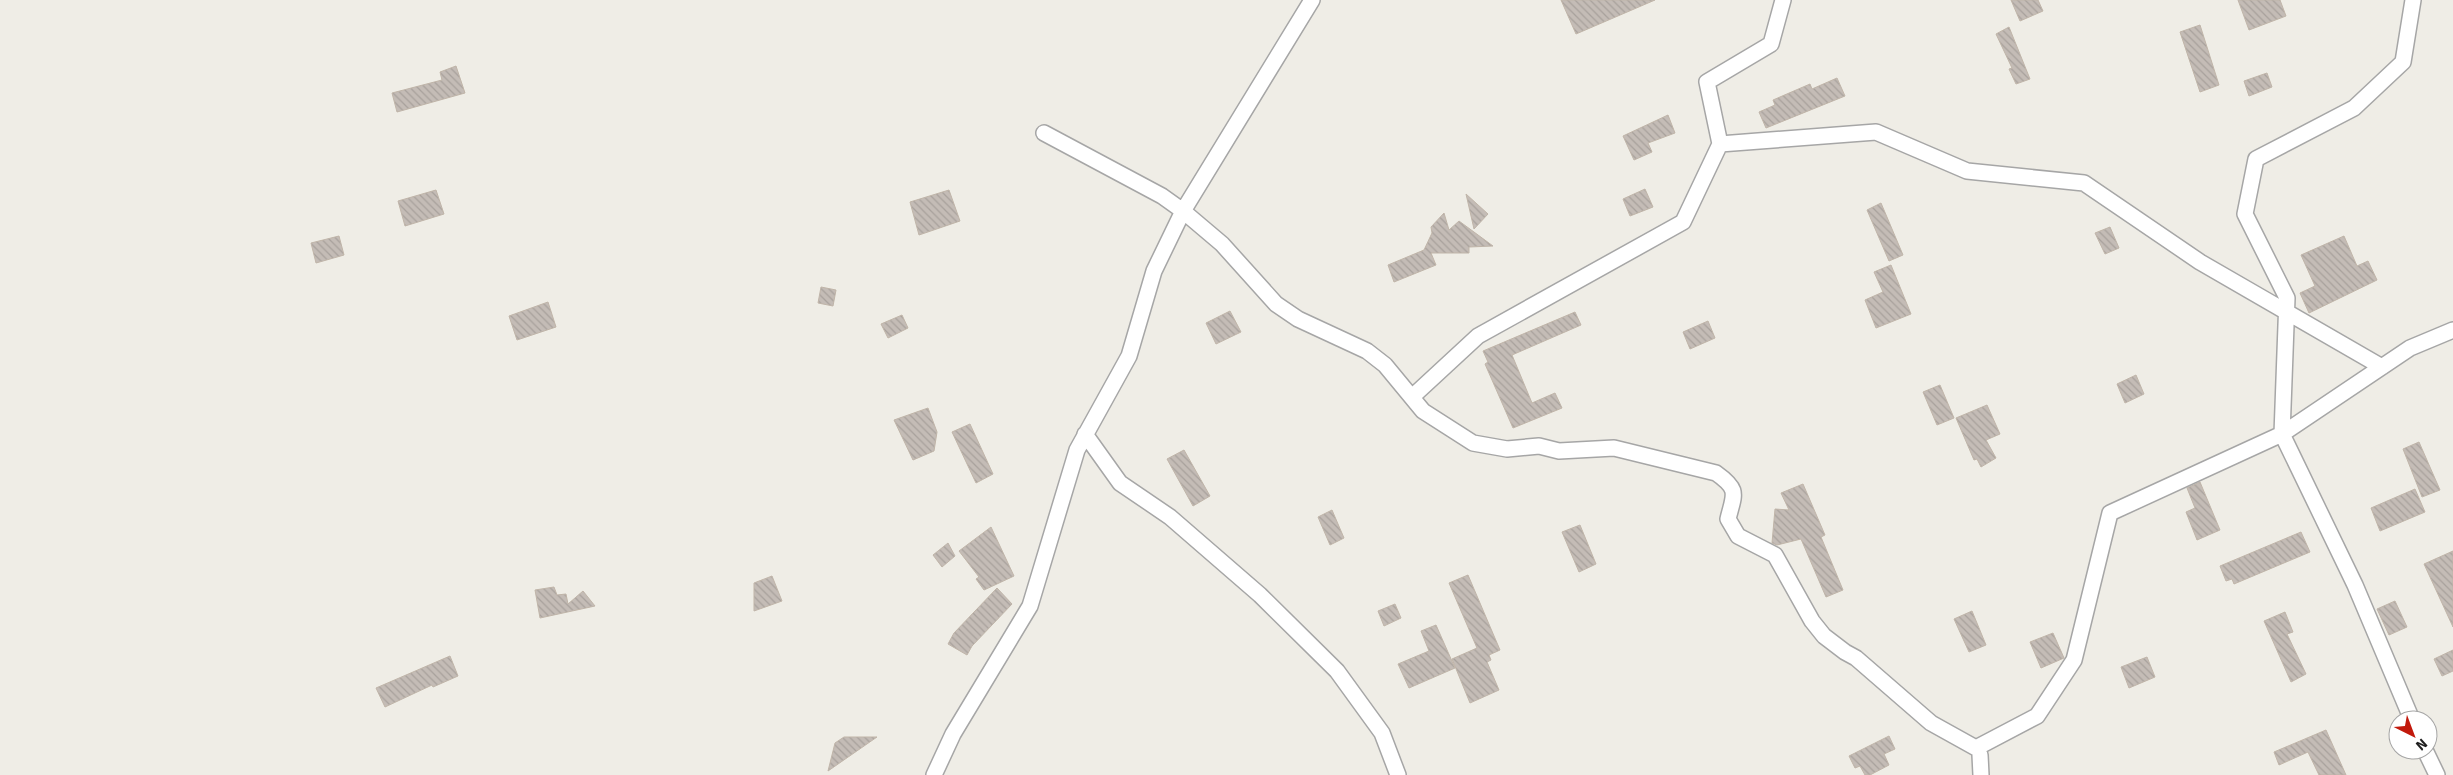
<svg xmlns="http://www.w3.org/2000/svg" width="2453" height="775" font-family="Signika,sans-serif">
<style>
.building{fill:url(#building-back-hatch);stroke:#c0b5a9}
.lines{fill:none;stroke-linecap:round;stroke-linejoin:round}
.minor-casing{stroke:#a6a6a6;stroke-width:18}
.minor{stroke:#fff;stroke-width:15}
</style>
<defs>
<pattern id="building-back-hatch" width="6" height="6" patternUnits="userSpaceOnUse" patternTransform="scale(1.25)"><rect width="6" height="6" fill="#c4bcb6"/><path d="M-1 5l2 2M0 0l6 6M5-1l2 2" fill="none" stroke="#a8a19c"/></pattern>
</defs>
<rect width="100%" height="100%" fill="#efede6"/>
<path class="building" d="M1561,0H1655L1576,34Z
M2011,0H2038L2043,11L2020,21Z
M2238,0H2280L2286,16L2249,30Z
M2200,25L2219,85L2200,92L2180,32Z
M2009,27L2030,79L2016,84L2009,69L2012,68L1996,34Z
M456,66L465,93L397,112L392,93L442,80L440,72Z
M2267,73L2272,87L2249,96L2244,81Z
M1837,78L1845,96L1766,128L1759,112L1775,105L1773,100L1810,84L1812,89Z
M1668,115L1675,133L1648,143L1652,152L1634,160L1623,136Z
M1645,189L1653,207L1630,216L1623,199Z
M436,190L444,214L405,226L398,201Z
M949,190L960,221L919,235L910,202Z
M1466,194L1488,214L1474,229Z
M1881,203L1903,255L1889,261L1867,210Z
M1444,213L1449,230L1459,221L1493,246L1469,247V253H1431L1436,265L1394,282L1388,265L1424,250L1432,233L1431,227Z
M2110,227L2119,248L2105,254L2095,233Z
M339,236L344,255L316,263L311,243Z
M2344,236L2357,266L2368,261L2377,280L2309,313L2300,293L2315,286L2301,255Z
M1891,265L1911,314L1876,328L1865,300L1883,292L1874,272Z
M821,287L836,290L833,306L818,303Z
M548,302L556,327L517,340L509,316Z
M1230,311L1241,332L1216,344L1206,323Z
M1575,312L1581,325L1512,355L1532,403L1555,393L1562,408L1513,428L1485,364L1488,362L1483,351Z
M902,315L908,328L888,338L881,324Z
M1708,321L1715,338L1690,349L1683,332Z
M2136,375L2144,394L2125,403L2117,384Z
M1940,385L1954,418L1937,425L1923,392Z
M1987,405L2000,434L1986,440L1996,458L1981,467L1977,459L1974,460L1956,418Z
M928,408L937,432L934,451L913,460L894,420Z
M970,424L993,474L976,483L952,432Z
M2419,442L2440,490L2422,497L2403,449Z
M1184,450L1210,496L1193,506L1167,459Z
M2200,482L2220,530L2197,540L2186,512L2195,508L2187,488Z
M1803,484L1825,535L1821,537L1843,590L1826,597L1801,539L1777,545L1772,543L1775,509L1789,510L1781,493Z
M2415,489L2425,512L2380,531L2371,508Z
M1332,510L1344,538L1330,545L1318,517Z
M1580,525L1596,564L1579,572L1562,532Z
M991,527L1014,576L984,590L976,579L979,577L959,551Z
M2301,532L2310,552L2234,584L2232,579L2226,581L2220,566Z
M948,543L955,556L942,567L933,555Z
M2453,551V627L2424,564Z
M1468,575L1500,650L1489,655L1491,660L1487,662L1499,690L1470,703L1452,659L1477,648L1449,583Z
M772,576L782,601L754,611V583Z
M554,587L557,595L566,594L568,604L583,591L595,606L540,618L535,590Z
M997,588L1012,604L972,646L967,655L948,644L954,633Z
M2395,601L2407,627L2389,635L2377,609Z
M1395,604L1401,618L1384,626L1378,611Z
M1972,611L1986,645L1969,652L1954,619Z
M2285,612L2293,632L2287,634L2306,674L2291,682L2264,621Z
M1436,625L1455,668L1409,688L1398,664L1429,651L1421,631Z
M2053,633L2064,658L2041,668L2030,642Z
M2453,650V671L2442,676L2434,659Z
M450,656L458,676L433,687L432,685L385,707L376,688Z
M2147,657L2155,677L2129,688L2121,667Z
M2326,730L2346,775H2319L2308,752L2279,765L2274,752Z
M1889,736L1895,749L1884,754L1889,765L1870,775H1865L1860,766L1855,768L1849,756Z
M844,737H877L828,771L835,743Z"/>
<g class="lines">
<defs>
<path id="minor" d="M1044,133L1162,196L1183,211L1222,244L1276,304L1298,319L1367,351L1385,365L1423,411L1473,443L1507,449L1539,446L1559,451L1614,448L1716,473C1740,490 1734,494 1728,519L1738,536L1775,555L1812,621L1824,636L1845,652L1856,658L1931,723L1976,748L2037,716L2074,660L2110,513L2282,434L2355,585L2412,720
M1720,144L1876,132L1967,171L2084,183L2200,262L2382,367
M1412,397L1478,336L1683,222L1720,144L1707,82L1771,44L1783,0
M1085,434L1120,483L1170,517L1260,595L1337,671L1382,733L1398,775
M2282,434L2287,298L2245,214L2256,159L2354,108L2403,62L2413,0
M2282,434L2410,348L2453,330
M2425,750L2437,775
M1980,755L1981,775
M934,775L953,734L1030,606L1077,450L1129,356L1154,271L1183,211L1312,0"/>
</defs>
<use href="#minor" class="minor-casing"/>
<use href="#minor" class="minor"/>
</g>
<g transform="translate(2413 735) rotate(138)"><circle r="24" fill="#ffffff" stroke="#a5a5a5"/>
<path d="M0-4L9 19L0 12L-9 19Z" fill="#c2190c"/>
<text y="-8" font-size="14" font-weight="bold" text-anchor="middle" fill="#1f1f1f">N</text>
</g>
</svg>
